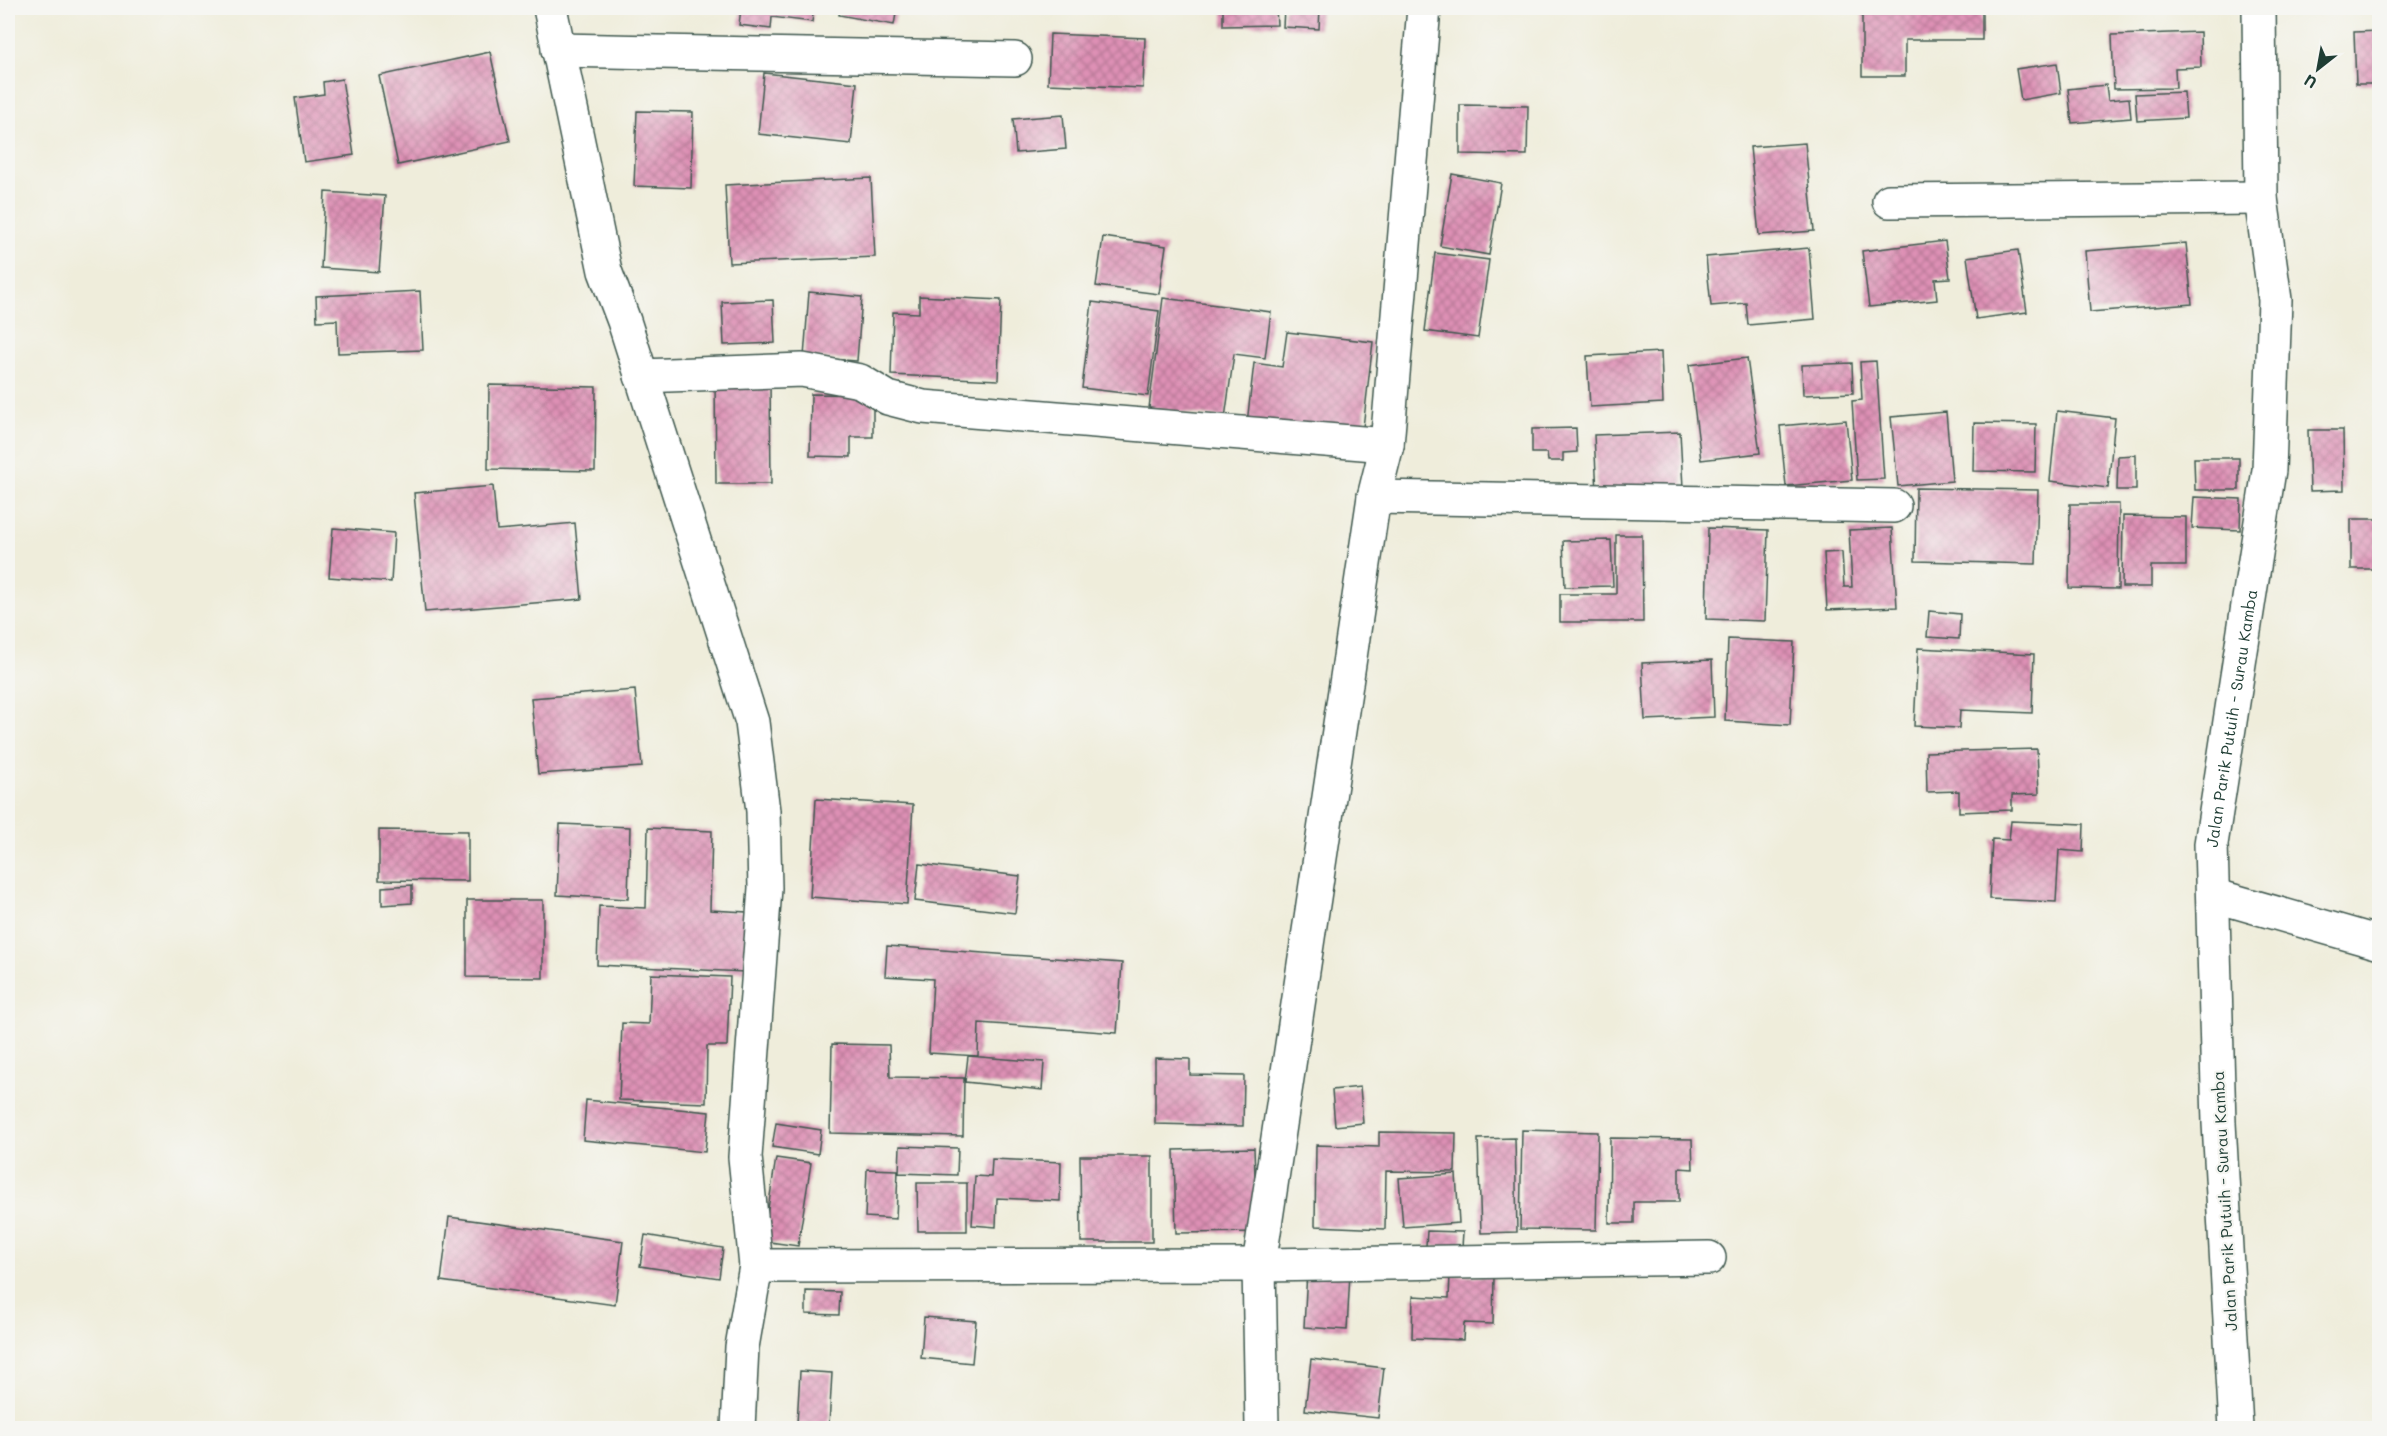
<svg xmlns="http://www.w3.org/2000/svg" width="2387" height="1436" font-family="Mali,sans-serif">
<style>
.building{fill:url(#building-cross-hatch)}
.lines{fill:none;stroke-linecap:round;stroke-linejoin:round}
.minor-casing{stroke:#3e574d;stroke-width:36}
.minor{stroke:#fff;stroke-width:33}
.labels{text-anchor:middle;dominant-baseline:central;stroke-width:4.5;stroke-linejoin:round;paint-order:stroke}
.street-label{font-size:16px;fill:#1f3d34;stroke:#f6f6f2}
</style>
<defs>
<pattern id="building-cross-hatch" width="8" height="8" patternUnits="userSpaceOnUse" patternTransform="scale(1.5)"><rect width="8" height="8" fill="#de90b5"/><path d="M0 0l8 8M0 8l8-8" fill="none" stroke="#b37794"/></pattern>
</defs>
<rect width="100%" height="100%" fill="#f6f6f2"/>
<filter id="ink" filterUnits="userSpaceOnUse"><feTurbulence type="fractalNoise" baseFrequency=".0167" numOctaves="2"/><feDisplacementMap in="SourceGraphic" scale="12" xChannelSelector="R" yChannelSelector="G"/><feConvolveMatrix kernelMatrix="1 2 1 2 8 2 1 2 1" color-interpolation-filters="sRGB"/></filter>
<filter id="wash" filterUnits="userSpaceOnUse"><feTurbulence type="fractalNoise" baseFrequency=".008" numOctaves="4" result="noise"/><feDisplacementMap in="SourceGraphic" scale="24" xChannelSelector="R" yChannelSelector="G"/><feGaussianBlur stdDeviation="1.35" result="paint"/><feColorMatrix in="noise" values="0 0 0 0 0 0 0 0 0 0 0 0 0 0 0 0 0 1.4 0 .05"/><feComposite in="paint" operator="in"/></filter>
<g filter="url(#wash)">
<rect width="100%" height="100%" fill="#efeddb"/>
<g id="blocks">
<path class="building" d="M741,8H814L812,22L772,17L771,29L739,25Z
M840,8H897L894,25L839,15Z
M1223,8H1276L1277,25L1223,26Z
M1284,8H1320L1319,29L1283,27Z
M1862,8H1982V40H1905V76H1862Z
M2380,31V84H2356L2354,32Z
M2200,32L2201,67L2175,68L2176,88L2114,89L2112,35Z
M1050,34L1145,38L1143,88L1048,84Z
M490,52L510,141L398,165L379,76Z
M2057,63L2061,93L2021,100L2016,69Z
M764,73L857,83L851,144L758,134Z
M342,79L354,155L304,162L295,98L324,94L323,82Z
M2106,85L2108,100L2129,98L2131,118L2072,123L2068,89Z
M2184,92L2186,118L2137,121L2135,94Z
M1460,105L1528,106L1527,155L1460,154Z
M637,111L693,112L691,188L634,186Z
M1063,115L1066,149L1016,153L1013,119Z
M1805,143L1814,231L1759,235L1750,147Z
M1452,174L1501,183L1489,255L1440,246Z
M871,178L875,257L729,263L725,185Z
M325,192L385,196L379,272L321,268Z
M1103,237L1166,246L1159,294L1096,286Z
M1945,241L1950,278L1935,279L1937,300L1869,307L1862,251Z
M2186,243L2192,304L2090,312L2085,251Z
M1809,248L1815,319L1748,325L1746,303L1711,306L1706,257Z
M2018,250L2027,312L1976,319L1967,257Z
M1435,253L1489,260L1478,338L1425,331Z
M420,291L423,350L338,353L337,320L317,321L316,296Z
M809,292L862,297L857,361L804,357Z
M919,296L1001,300L998,380L891,375L893,312L919,313Z
M1163,298L1271,312L1265,358L1234,354L1225,418L1149,408Z
M773,300L775,343L724,345L722,302Z
M1092,302L1159,311L1148,396L1082,388Z
M1287,332L1373,342L1362,436L1247,423L1254,363L1282,367Z
M1661,352L1663,403L1590,407L1587,356Z
M1747,358L1760,453L1701,460L1689,365Z
M1876,361L1884,479L1857,480L1852,401L1862,400L1860,362Z
M1852,363L1853,393L1803,395L1802,365Z
M715,380H770L771,484H716Z
M489,385L596,387L595,471L488,469Z
M811,394L873,395V437H851V457L810,456Z
M2057,411L2115,418L2108,488L2050,481Z
M1946,412L1952,481L1898,486L1891,417Z
M1846,420L1852,480L1786,486L1780,426Z
M1974,423L2036,424L2035,472L1973,471Z
M1576,428L1577,452L1563,453V461H1548L1547,453H1532V429Z
M2308,430H2343L2344,490L2310,491Z
M1680,432L1683,488L1597,492L1594,435Z
M2136,455V490H2117L2118,456Z
M2194,458H2239V490H2195Z
M493,486L497,530L575,523L582,599L425,612L414,493Z
M1916,488L2038,490L2036,564L1915,561Z
M2194,497L2241,499L2240,530L2192,528Z
M2070,504H2119L2118,589L2069,588Z
M2123,516L2186,517V566H2151V587H2122Z
M2351,519H2380V569H2351Z
M333,528L394,533L391,582L329,577Z
M1708,528L1768,530L1765,621L1706,619Z
M1892,528L1897,607L1827,610L1824,553L1842,552L1844,587H1852L1849,530Z
M1616,535H1642L1643,622H1560V594H1616Z
M1611,540L1613,586L1565,587L1563,541Z
M1929,611L1960,614L1959,639L1927,637Z
M1728,639L1794,642L1790,725L1725,721Z
M1918,648L2034,654L2032,713L1960,710L1959,728L1914,726Z
M1712,660L1714,717L1645,720L1642,663Z
M635,690L642,767L538,774L531,698Z
M2037,749L2039,794L2012,795V810L1959,812V791L1927,792L1926,752Z
M816,799L913,805L907,904L810,897Z
M2011,821L2084,824L2083,852L2059,850L2056,902L1989,899L1992,839L2009,840Z
M560,824L630,827L628,899L557,895Z
M648,828L712,831L710,910L747,912L745,972L597,965L599,906L646,908Z
M379,830L468,831V881L379,880Z
M919,864L1020,876L1015,913L915,901Z
M412,885V903L382,905V887Z
M467,900H543V978L467,977Z
M887,946L1122,963L1117,1033L979,1023L978,1056L929,1053L933,979L885,976Z
M651,974L730,977L727,1046H707L706,1103L619,1100L622,1023L649,1024Z
M832,1044L889,1045L890,1077L964,1078L963,1136L830,1133Z
M968,1056L1044,1062L1042,1090L965,1082Z
M1155,1058L1190,1059V1075L1244,1076L1243,1126L1155,1124Z
M1360,1087L1363,1123L1335,1126L1332,1090Z
M586,1100L709,1112L705,1152L583,1140Z
M776,1123L821,1130L818,1154L772,1147Z
M1522,1130L1598,1132L1596,1230L1520,1229Z
M1379,1132L1456,1133L1455,1172L1386,1171L1385,1229L1315,1226L1316,1145L1379,1147Z
M1515,1138L1517,1232L1481,1233L1478,1139Z
M1610,1138L1692,1139L1693,1169L1679,1168V1202H1634V1223H1609Z
M900,1146L958,1148L957,1175L899,1173Z
M1254,1148L1257,1232L1176,1233L1174,1150Z
M1080,1156H1152V1242H1081Z
M776,1158L811,1163L798,1246L763,1241Z
M992,1159L1061,1162L1060,1201L997,1198L996,1227L972,1225L975,1176L991,1177Z
M867,1169L898,1170L896,1219L865,1217Z
M1456,1174L1459,1223L1403,1227L1399,1178Z
M917,1183H967V1231H918Z
M449,1217L623,1241L615,1305L441,1281Z
M1427,1231L1463,1232L1462,1247L1426,1246Z
M645,1235L723,1248L719,1278L640,1266Z
M1307,1271L1350,1273L1347,1330L1304,1327Z
M1450,1275L1494,1277L1493,1324L1464,1323L1463,1340L1412,1338L1413,1296L1449,1298Z
M806,1291L840,1292L839,1315L806,1314Z
M924,1317L976,1321L972,1363L921,1358Z
M1311,1359L1384,1368L1378,1418L1305,1410Z
M800,1371L832,1373L829,1425L797,1424Z"/>
</g>
</g>
<g filter="url(#ink)">
<use href="#blocks" fill-opacity="0" stroke="#3e574d" stroke-width="1.5"/>
<g class="lines">
<defs>
<g id="minor">
<path d="M550,8L605,271L624,321L752,722L763,811L765,888L745,1157L756,1266L742,1347L738,1428"/>
<path d="M558,50L1015,59"/>
<path d="M1889,201L2261,198"/>
<path d="M641,376L802,370L860,381L888,398L923,407L1387,445"/>
<path d="M1374,497L1894,506"/>
<path d="M2213,895L2380,943"/>
<path d="M756,1266L1259,1265L1709,1258"/>
<path d="M1262,1428L1259,1265L1374,497L1387,445L1424,8"/>
<path id="s1" d="M2236,1428L2219,1123L2211,844L2269,470L2275,300L2261,198L2259,8"/>
</g>
</defs>
<use href="#minor" class="minor-casing"/>
<use href="#minor" class="minor"/>
</g>
</g>
<g class="labels">
<g class="street-label">
<text stroke="none"><textPath href="#s1" startOffset="712">Jalan Parik Putuih - Surau Kamba</textPath></text>
<text transform="translate(2224 1201) rotate(-93)">Jalan Parik Putuih - Surau Kamba</text>
</g>
</g>
<rect width="2387" height="1436" fill="none" stroke="#f6f6f2" stroke-width="30"/>
<g transform="translate(2318 69) rotate(211)" stroke="#f6f6f2" stroke-width="4.5" paint-order="stroke">
<path d="M0-4.5L10 22L0 15L-10 22Z" fill="#1f3d34"/>
<text y="-9" font-size="16" font-weight="bold" text-anchor="middle" fill="#1f3d34">U</text>
</g>
</svg>
